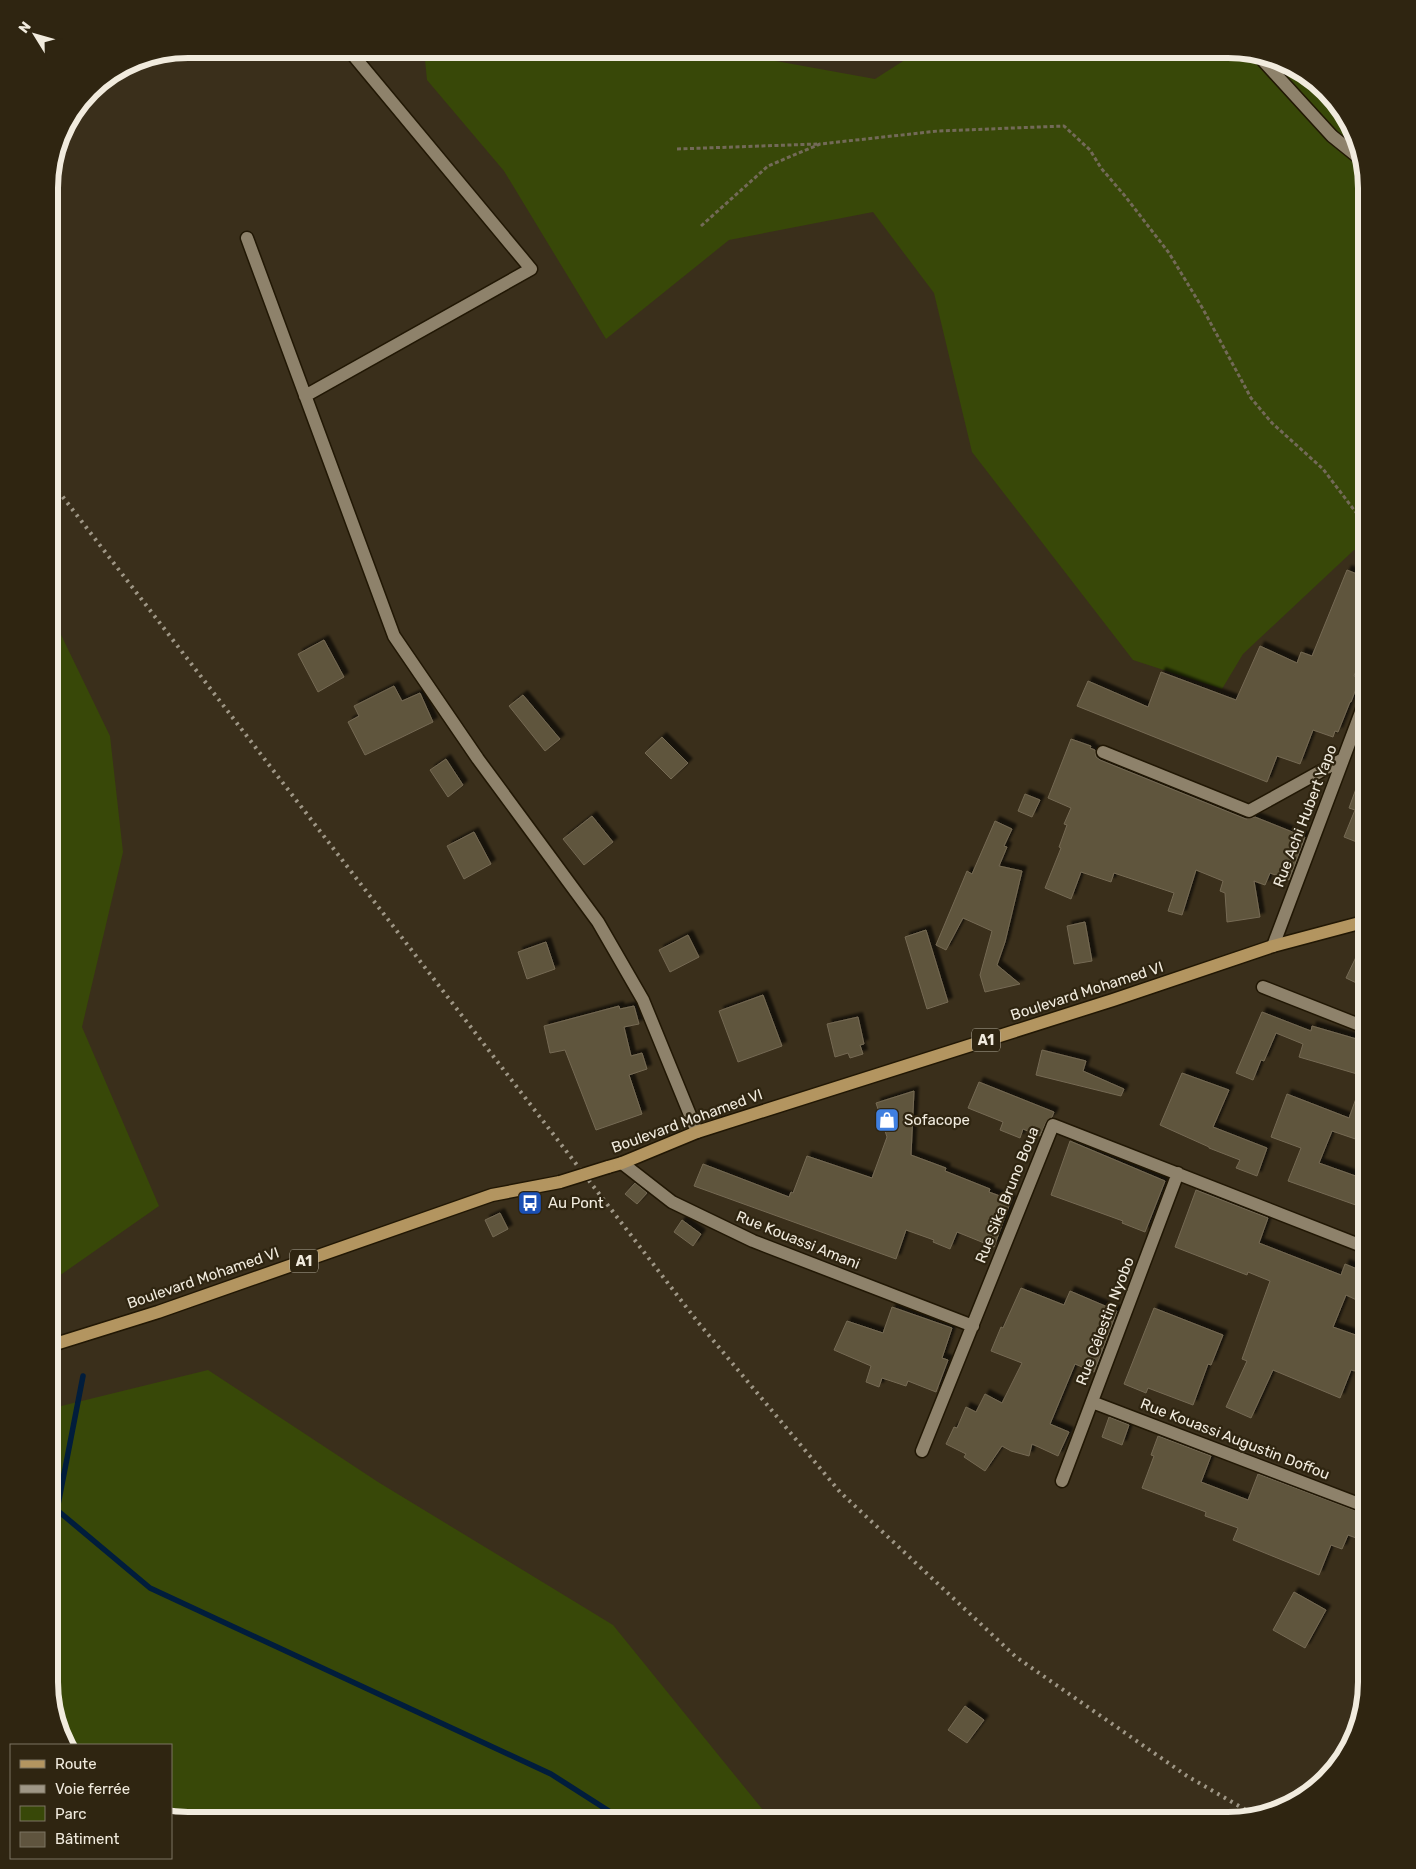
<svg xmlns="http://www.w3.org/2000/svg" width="1416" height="1869" font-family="Rubik,sans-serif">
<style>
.green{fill:#384808}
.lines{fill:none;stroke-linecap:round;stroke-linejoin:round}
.stream{stroke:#011d3c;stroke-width:5.5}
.building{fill:#5f543e;stroke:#756a53;filter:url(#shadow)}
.minor-casing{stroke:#211704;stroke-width:15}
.primary-casing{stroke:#211704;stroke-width:15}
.path{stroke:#736a58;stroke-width:3;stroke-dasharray:4 2.5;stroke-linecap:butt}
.minor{stroke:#8e826b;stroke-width:12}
.primary{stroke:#b39560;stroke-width:12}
.rail{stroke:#9f9786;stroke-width:4;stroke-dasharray:2.5 5;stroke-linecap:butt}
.primary-bridge-casing{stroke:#211704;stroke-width:15;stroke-linecap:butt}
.primary-bridge{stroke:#b39560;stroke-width:12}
.labels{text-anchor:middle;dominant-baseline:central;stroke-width:4.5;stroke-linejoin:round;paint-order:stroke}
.shield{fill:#2f2511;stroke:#b7b0a0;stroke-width:1}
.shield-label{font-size:14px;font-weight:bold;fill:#f1ebde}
.street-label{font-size:15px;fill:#f1ebde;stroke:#2f2511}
.poi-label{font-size:15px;fill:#f1ebde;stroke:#2f2511;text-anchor:start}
.rim{fill:none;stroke:#f1ebde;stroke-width:6}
</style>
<defs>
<filter id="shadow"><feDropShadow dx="4.5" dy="-4.5" stdDeviation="1" flood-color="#0009"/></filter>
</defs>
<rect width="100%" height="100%" fill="#3a2f1b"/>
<path class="green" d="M424,49H710L875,79L922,49H1237L1298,67L1344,111L1367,188V552L1354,550L1243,654L1222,689L1133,660L972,452L934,293L873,212L729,240L606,339L504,171L427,80Z
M49,610L110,736L123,852L82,1027L159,1206L49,1283Z
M208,1370L378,1482L613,1625L771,1820H187L171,1816V1745H68L49,1681V1409Z"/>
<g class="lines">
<path class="stream" d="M49,1295L56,1310
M57,1510L150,1588L551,1774L623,1820
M49,1523L57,1510L83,1376"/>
</g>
<path class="building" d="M1347,570L1367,578V643L1354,676L1360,678L1351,702H1350L1338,732L1335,731L1333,737L1313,730L1300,764L1277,756L1267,782L1077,706L1088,681L1148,707L1161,672L1236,700L1260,646L1297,663L1301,652L1312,656Z
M324,640L344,677L318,692L298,654Z
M394,686L402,701L420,693L433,722L365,755L348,722L359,716L354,706Z
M523,695L560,739L545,751L509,706Z
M662,737L688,763L671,779L645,753Z
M1071,739L1091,746L1090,748L1095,750L1096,757L1100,760L1246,819L1255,817L1305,837L1289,880L1270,873L1265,885L1254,881L1260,917L1227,922L1225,893L1220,891L1223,881L1196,870L1182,915L1168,911L1174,893L1114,873L1111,882L1081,872L1071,899L1045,888L1061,848L1059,847L1067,825L1064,824L1071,808L1048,798Z
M446,759L463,785L448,797L430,770Z
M1365,764H1367V846L1344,837L1355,810L1349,808Z
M1025,794L1040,800L1032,817L1018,811Z
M592,816L613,842L584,865L563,839Z
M995,821L1012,829L1004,846L1007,847L999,866L1022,871L1005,942L997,965L1020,984L985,992L980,975L992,931L963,918L946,950L936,945L967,871L972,874Z
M474,832L491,864L464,879L447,846Z
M1085,922L1092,961L1074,964L1067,926Z
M926,930L948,1002L927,1009L905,937Z
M1367,934V988L1346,978Z
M688,935L699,957L670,972L659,950Z
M546,942L555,969L527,979L518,952Z
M763,995L782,1046L738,1062L719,1011Z
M619,1006L620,1009L634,1006L639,1024L624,1027L631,1056L642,1053L647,1069L629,1075L642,1114L596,1130L565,1050L550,1053L544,1026Z
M1262,1012L1311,1031L1312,1026L1367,1042V1143L1332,1131L1319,1163L1367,1180V1209L1288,1181L1301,1148L1271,1137L1287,1094L1349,1118L1364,1076L1299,1057L1303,1044L1276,1033L1264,1061L1261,1060L1253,1080L1236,1073Z
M858,1017L864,1044L860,1045L863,1054L850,1058L848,1053L835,1057L827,1024Z
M1042,1050L1086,1061L1083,1071L1124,1089L1121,1096L1036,1075Z
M1182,1073L1229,1090L1213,1127L1267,1148L1257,1176L1236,1168L1240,1160L1209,1148V1147L1160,1125Z
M979,1082L1054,1112L1052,1117L1046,1122L1040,1136L1023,1129L1020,1138L1000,1130L1003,1122L968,1108Z
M914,1091L911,1155L946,1168L945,1171L990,1189L989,1192L1011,1200L994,1247L957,1232L950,1249L933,1242L934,1240L906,1230L896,1259L694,1186L703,1164L789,1197L791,1192L793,1193L807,1156L872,1178L887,1137L876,1103Z
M1070,1141L1165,1181L1145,1232L1122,1223L1123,1221L1051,1195Z
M635,1183L647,1193L637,1204L625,1194Z
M1196,1190L1268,1218L1259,1243L1341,1275L1345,1264L1367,1273V1305L1346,1295L1333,1327L1367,1339L1355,1371L1351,1370L1340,1398L1273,1370L1251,1418L1226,1407L1247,1361L1242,1359L1270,1281L1248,1272L1247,1275L1175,1247Z
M500,1213L508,1229L493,1237L485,1220Z
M682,1220L701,1234L693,1246L674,1232Z
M1021,1288L1064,1305L1070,1291L1117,1311L1094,1372L1075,1364L1050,1424L1069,1432L1058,1456L1032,1444L1029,1456L1011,1451L1002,1446L985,1471L964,1457L966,1454L946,1444L954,1427L957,1428L966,1407L976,1412L985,1394L1002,1403L1022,1363L991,1351L1001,1327L1003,1328Z
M892,1307L952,1328L942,1358L948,1360L936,1392L908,1381L906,1386L882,1378L879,1387L866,1382L871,1366L834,1350L847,1321L883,1333Z
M1154,1308L1223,1335L1211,1365L1208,1364L1193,1405L1148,1388L1146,1393L1124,1384Z
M1109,1417L1129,1425L1122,1445L1102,1437Z
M1158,1436L1211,1456L1201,1482L1248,1500L1258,1474L1367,1515V1542L1348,1535L1342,1549L1331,1545L1319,1575L1233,1540L1238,1528L1205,1516L1206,1512L1142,1488L1154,1456L1151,1455Z
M1294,1592L1326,1610L1305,1648L1273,1630Z
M965,1706L984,1720L967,1743L948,1730Z"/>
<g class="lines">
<defs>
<path id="minor" d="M1258,55L1332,136L1358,157
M247,238L394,636L478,759L598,922L643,1000L697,1132
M305,396L531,269L348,49
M1103,752L1249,811L1343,759
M1273,946L1367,696
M1263,987L1367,1028
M622,1163L672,1202L753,1241L973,1326
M1092,1402L1367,1507
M922,1451L1053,1125L1367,1248
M1062,1481L1178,1173"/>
<path id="primary" d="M608,1167L622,1163L697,1132L1113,1000L1273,946L1367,921
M49,1346L158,1312L492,1195L560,1182"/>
</defs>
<use href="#minor" class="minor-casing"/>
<use href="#primary" class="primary-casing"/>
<path class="path" d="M677,149L817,144
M701,226L768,166L820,144L938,131L1064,126L1090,150L1101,168L1125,196L1169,253L1203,309L1251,398L1272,423L1323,469L1367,527"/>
<use href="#minor" class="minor"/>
<use href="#primary" class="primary"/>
<path class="rail" d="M49,479L697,1321L840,1492L1016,1657L1187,1776L1251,1813"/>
<defs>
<path id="primary-bridge" d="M560,1182L608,1167"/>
</defs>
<use href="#primary-bridge" class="primary-bridge-casing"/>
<use href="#primary-bridge" class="primary-bridge"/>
</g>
<defs>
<symbol id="shop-square" viewBox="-11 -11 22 22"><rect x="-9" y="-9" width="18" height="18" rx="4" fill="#3f7fe0" stroke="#2f2511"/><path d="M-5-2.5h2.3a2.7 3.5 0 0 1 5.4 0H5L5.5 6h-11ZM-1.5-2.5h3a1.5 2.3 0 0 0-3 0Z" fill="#fff"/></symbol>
<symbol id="bus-square" viewBox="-11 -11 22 22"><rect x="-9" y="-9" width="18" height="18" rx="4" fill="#1a4fb4" stroke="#2f2511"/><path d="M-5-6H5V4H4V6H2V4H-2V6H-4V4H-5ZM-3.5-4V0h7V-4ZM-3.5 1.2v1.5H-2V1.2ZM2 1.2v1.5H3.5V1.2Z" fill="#fff"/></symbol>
</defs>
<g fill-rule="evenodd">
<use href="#shop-square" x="873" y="1106" width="28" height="28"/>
<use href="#bus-square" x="516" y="1189" width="28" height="28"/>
</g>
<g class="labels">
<g class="shield">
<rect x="972" y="1028.5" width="28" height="23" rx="4"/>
<rect x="290" y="1249.5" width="28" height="23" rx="4"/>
</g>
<g class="shield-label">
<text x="986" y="1040">A1</text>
<text x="304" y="1261">A1</text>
</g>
<g class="street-label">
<text transform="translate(1305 816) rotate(-69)">Rue Achi Hubert Yapo</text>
<text transform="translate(1087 991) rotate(-18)">Boulevard Mohamed VI</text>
<text transform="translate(687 1121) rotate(-20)">Boulevard Mohamed VI</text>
<text transform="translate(1007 1195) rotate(-68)">Rue Sika Bruno Boua</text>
<text transform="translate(798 1240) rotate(22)">Rue Kouassi Amani</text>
<text transform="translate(203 1278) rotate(-19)">Boulevard Mohamed VI</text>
<text transform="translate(1105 1321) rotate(-69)">Rue Célestin Nyobo</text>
<text transform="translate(1235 1439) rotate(21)">Rue Kouassi Augustin Doffou</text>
</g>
<g class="poi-label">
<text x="904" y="1120">Sofacope</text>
<text x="548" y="1203">Au Pont</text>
</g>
</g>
<path d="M0 0H1416V1869H0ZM188 58H1228A130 130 0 0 1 1358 188V1682A130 130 0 0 1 1228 1812H188A130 130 0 0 1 58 1682V188A130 130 0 0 1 188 58Z" fill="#2f2511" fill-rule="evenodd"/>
<path class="rim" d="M188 58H1228A130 130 0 0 1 1358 188V1682A130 130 0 0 1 1228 1812H188A130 130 0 0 1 58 1682V188A130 130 0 0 1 188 58Z"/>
<rect x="10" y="1744" width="162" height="115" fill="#2f2511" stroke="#7d7463"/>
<rect x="20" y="1760" width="25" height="8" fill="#b39560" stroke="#7d7463"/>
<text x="55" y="1769" font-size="15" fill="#f1ebde">Route</text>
<rect x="20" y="1785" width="25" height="8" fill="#9f9786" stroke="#7d7463"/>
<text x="55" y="1794" font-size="15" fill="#f1ebde">Voie ferrée</text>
<rect x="20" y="1806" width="25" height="15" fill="#384808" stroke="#7d7463"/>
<text x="55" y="1819" font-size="15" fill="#f1ebde">Parc</text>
<rect x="20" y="1832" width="25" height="15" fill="#5f543e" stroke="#7d7463"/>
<text x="55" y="1844" font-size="15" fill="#f1ebde">Bâtiment</text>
<g transform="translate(35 35) rotate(307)" stroke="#2f2511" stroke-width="4" paint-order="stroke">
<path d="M0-4L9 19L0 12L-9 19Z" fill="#f1ebde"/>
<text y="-8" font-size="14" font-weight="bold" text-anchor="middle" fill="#f1ebde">N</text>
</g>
</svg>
